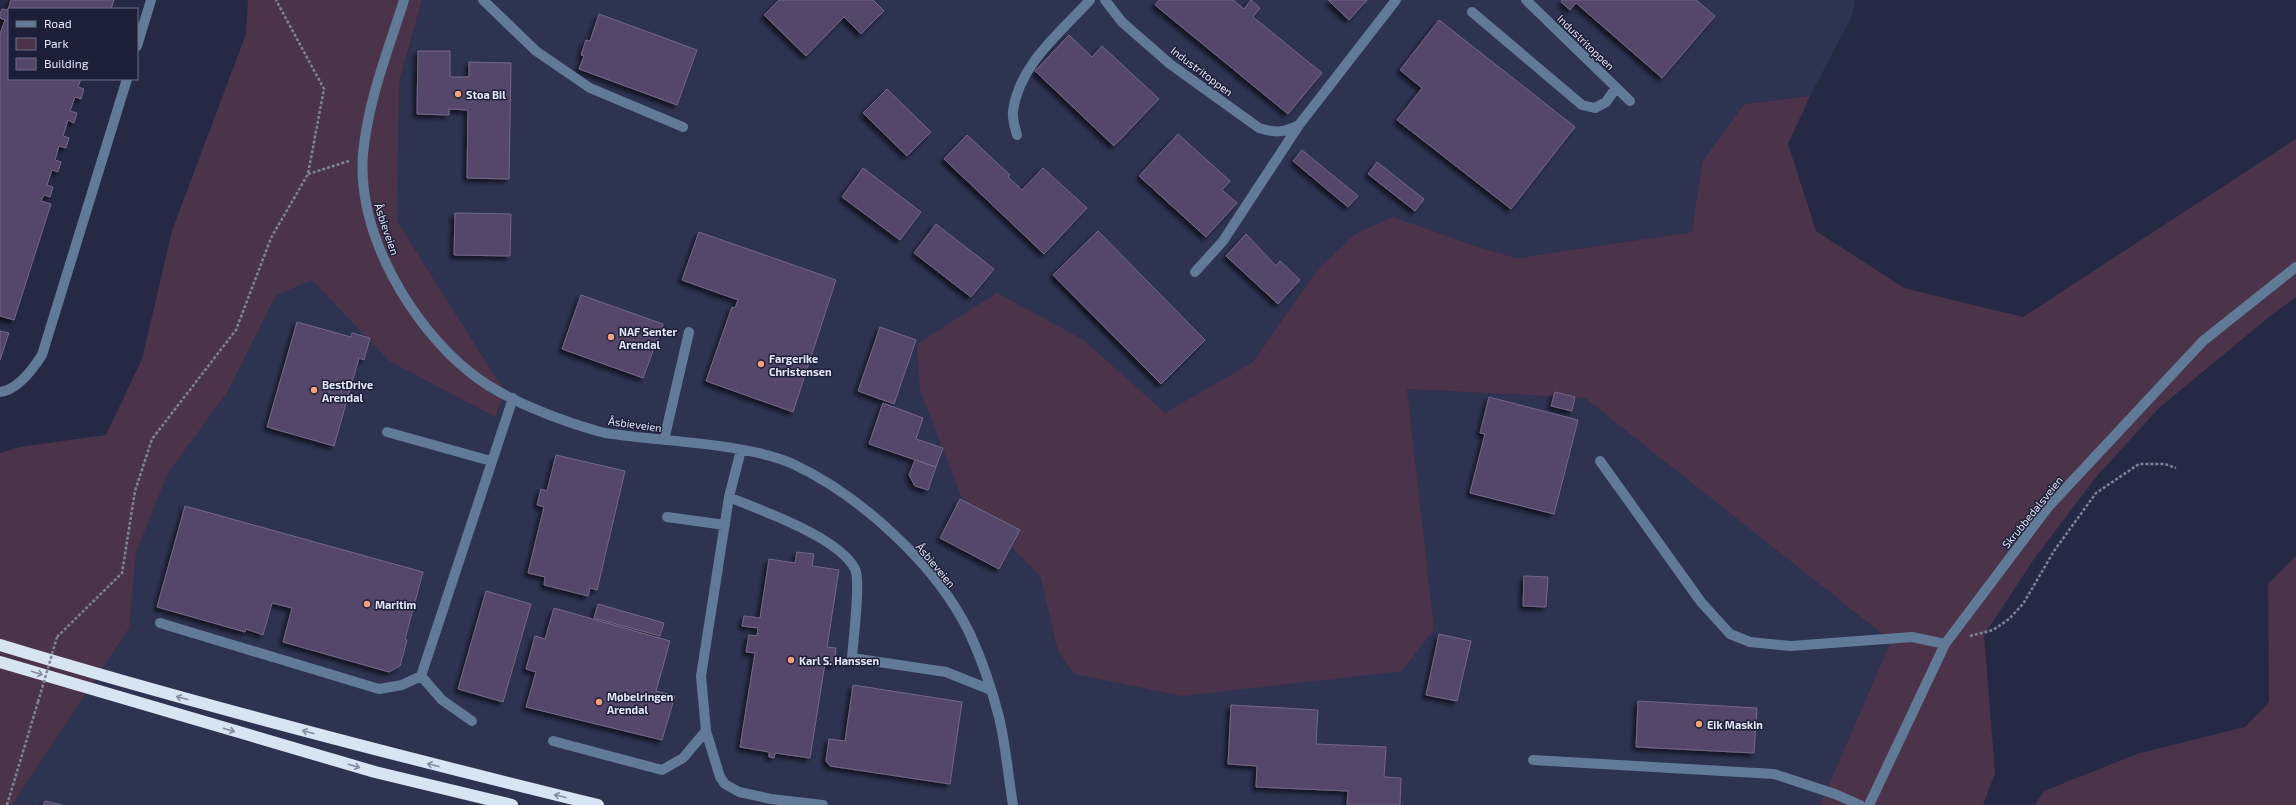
<svg xmlns="http://www.w3.org/2000/svg" width="2296" height="805" font-family="'Exo 2',sans-serif">
<style>
.built{fill:#2f3352}
.green{fill:#4b344a}
.building{fill:#554669;stroke:#746886;filter:url(#shadow)}
.lines{fill:none;stroke-linecap:round;stroke-linejoin:round}
.path{stroke:#7e8197;stroke-width:2.5;stroke-dasharray:3 2;stroke-linecap:butt}
.minor{stroke:#617a97;stroke-width:10}
.highway{stroke:#d7e4f2;stroke-width:12}
.path-bridge{stroke:#7e8197;stroke-width:2.5;stroke-dasharray:3 2;stroke-linecap:butt}
.oneway{stroke:#838b9f}
.poi-dot{fill:#f1a17c;stroke:#1d1f39;stroke-width:1.5}
.labels{text-anchor:middle;dominant-baseline:central;stroke-width:3;stroke-linejoin:round;paint-order:stroke}
.street-label{font-size:11px;fill:#e4e7f8;stroke:#1d1f39}
.poi-label{font-size:11px;font-weight:bold;fill:#e4e7f8;stroke:#1d1f39;text-anchor:start}
</style>
<defs>
<filter id="shadow"><feDropShadow dx="-3.5" dy="3.5" stdDeviation="2" flood-color="#0009"/></filter>
</defs>
<rect width="100%" height="100%" fill="#262943"/>
<path class="built" d="M422,0H1855L1852,16L1810,96L1744,104L1702,162L1692,232L1517,258L1474,246L1355,234L1317,270L1253,362L1165,414L1085,341L961,496L1040,576L1058,651L1074,674L1182,696L1434,629L1407,389L1586,398L1891,641L1820,805H12L129,628L136,553L168,473L227,393L276,295L312,279L389,361L495,417L505,392L397,221L399,82Z"/>
<path class="green" d="M248,0H422L399,82L397,221L505,392L495,417L389,361L312,280L276,295L227,393L168,473L136,553L129,628L12,805H0V453L20,447L106,435L142,359L172,231L246,34Z
M1810,96L1788,144L1816,231L1904,288L2023,317L2296,139V297L2274,313L2160,407L2096,477L2034,559L1984,635L1995,773L1983,805H1820L1891,641L1585,398L1407,389L1434,629L1402,671L1182,696L1074,674L1058,651L1040,576L961,496L920,390L917,344L997,293L1085,341L1165,413L1253,362L1317,270L1355,234L1393,217L1474,246L1517,258L1692,232L1702,162L1744,104Z
M2296,556V805H2035L2044,791L2137,754L2245,727L2269,702L2268,584Z"/>
<path class="building" d="M11,0H114L111,9H9V79H81L78,87L84,89L81,99L75,97L70,111L77,113L74,123L68,120L63,136L69,138L66,148L59,146L55,160L61,162L58,172L52,170L47,185L53,187L50,197L44,195L41,201L51,204L14,320L0,316V34L5,20L0,18V14L2,9L8,10Z
M779,0H873L884,11L861,34L844,17L806,56L764,15Z
M1159,0H1233L1244,9L1251,0L1260,8L1253,17L1322,73L1288,114L1155,5Z
M1328,0H1367L1349,20Z
M1562,0H1696L1715,16L1662,78L1576,3L1570,10L1561,2Z
M599,14L697,50L677,105L579,69L584,56L581,55L586,40L590,41Z
M1439,20L1575,127L1511,209L1397,120L1422,88L1400,70Z
M1069,35L1092,57L1102,46L1159,99L1114,146L1035,71Z
M418,51H450V77H469V62L511,63L509,179L467,178L468,110L449,109V115L417,114Z
M887,89L931,132L907,156L863,113Z
M1178,134L1230,181L1222,190L1237,203L1206,237L1139,176Z
M967,135L1010,175L1008,177L1022,190L1043,168L1087,208L1044,254L944,159Z
M1302,150L1358,196L1348,207L1293,161Z
M1377,162L1424,199L1415,211L1368,174Z
M863,168L921,212L900,240L842,197Z
M455,213L511,214L510,256L454,255Z
M936,224L994,269L971,297L914,253Z
M1098,231L1205,340L1161,384L1053,275Z
M699,232L836,280L793,412L706,381L732,307L735,308L738,300L682,280Z
M1246,234L1276,266L1280,261L1300,280L1278,304L1226,256Z
M581,295L663,324L643,378L562,349Z
M297,322L351,337L352,333L370,338L364,360L359,358L334,446L267,427Z
M880,327L916,340L894,404L858,391Z
M0,331L9,333L0,360Z
M1555,392L1575,397L1572,411L1551,406Z
M1489,397L1578,420L1554,514L1470,493L1485,434L1480,433Z
M883,403L923,418L916,439L943,448L936,467L869,444Z
M556,455L625,471L597,590L590,588L588,596L544,585L545,577L528,573L544,507L537,505L541,489L547,491Z
M915,460L936,467L928,490L915,486L909,475Z
M960,499L1020,530L999,569L940,538Z
M185,506L423,572L405,639L407,640L400,666L389,672L283,642L292,608L272,603L263,635L246,629L245,632L157,607Z
M797,552L814,554L812,566L839,570L827,647L836,648L834,665L825,663L810,758L775,753L774,758L769,757V752L740,747L755,653L746,652L749,635L757,636L758,628L742,626L744,616L760,618L769,559L795,563Z
M1524,576L1548,577L1546,607L1523,606Z
M486,591L531,604L503,702L458,689Z
M598,604L664,623L660,636L594,618Z
M554,608L670,641L656,691L675,696L662,740L526,707L536,672L526,669L535,636L545,639Z
M1439,634L1471,641L1457,701L1426,695Z
M853,685L962,702L950,784L830,766L826,761L829,739L845,741Z
M1638,701L1757,708L1754,753L1636,747Z
M1231,705L1318,710L1316,744L1386,747L1384,777L1401,778L1400,805H1347L1348,791L1256,787L1257,766L1228,764Z
M45,801L62,805H43Z"/>
<g class="lines">
<path class="path" d="M308,174L349,161
M1970,636L1993,630L2009,619L2023,604L2054,551L2096,493L2139,464H2165L2176,468
M57,637L122,573L135,491L152,439L236,330L271,238L308,174L324,89L276,0
M7,805L38,702"/>
<path class="minor" d="M404,0C388,51 368,100 363,154C357,234 411,326 472,374C505,400 561,421 601,432C612,435 625,435 636,437C681,442 754,446 793,464C861,496 937,565 970,634C982,660 992,690 999,717C1006,746 1008,776 1013,805
M483,0L536,51L590,88L683,127
M1105,0L1122,22L1170,64L1259,128C1275,133 1284,133 1299,125L1396,0
M1526,0L1630,101
M1472,12L1582,105L1595,108L1606,102L1616,88
M137,46L151,0
M1017,135C1015,128 1012,119 1013,111C1019,65 1060,33 1090,0
M1195,272L1223,241L1299,125
M0,392C18,390 33,369 42,355L127,79
M387,432L491,461
M664,440L689,332
M741,450L729,497L701,676L706,731L720,777L725,784L739,792L771,799L823,805
M1600,461L1701,602L1730,634L1750,642L1791,646L1912,637L1945,644
M729,497C762,511 839,537 855,569C861,581 853,641 852,658L946,672L991,690
M667,517L725,525
M160,623L379,689L402,685L421,676L513,398
M421,676L442,700L472,721
M553,741L662,770L683,758L706,731
M1533,760L1774,774L1835,794L1860,805
M1869,805L1945,644L2049,506L2203,341L2296,267"/>
<path class="highway" d="M0,645C198,705 397,756 598,805
M0,662L375,772L512,805"/>
<path class="path-bridge" d="M38,702L57,637"/>
</g>
<defs><path id="oneway-shaft" d="M-6 0H5M1.5-3L5.5 0L1.5 3" fill="none" stroke-width="1.6" stroke-linecap="round" stroke-linejoin="round"/></defs>
<g class="oneway">
<use href="#oneway-shaft" transform="translate(37 673) rotate(17)"/>
<use href="#oneway-shaft" transform="translate(182 698) rotate(-165)"/>
<use href="#oneway-shaft" transform="translate(229 730) rotate(16)"/>
<use href="#oneway-shaft" transform="translate(308 732) rotate(-165)"/>
<use href="#oneway-shaft" transform="translate(433 765) rotate(-166)"/>
<use href="#oneway-shaft" transform="translate(354 766) rotate(16)"/>
<use href="#oneway-shaft" transform="translate(560 796) rotate(-166)"/>
</g>
<g class="poi-dot">
<circle cx="458" cy="94" r="4"/>
<circle cx="611" cy="337" r="4"/>
<circle cx="761" cy="364" r="4"/>
<circle cx="314" cy="390" r="4"/>
<circle cx="367" cy="604" r="4"/>
<circle cx="791" cy="660" r="4"/>
<circle cx="599" cy="702" r="4"/>
<circle cx="1699" cy="724" r="4"/>
</g>
<g class="labels">
<g class="street-label">
<text transform="translate(1586 42) rotate(44)">Industritoppen</text>
<text transform="translate(1202 71) rotate(37)">Industritoppen</text>
<text transform="translate(387 229) rotate(71)">Åsbieveien</text>
<text transform="translate(635 424) rotate(8)">Åsbieveien</text>
<text transform="translate(2032 512) rotate(-51)">Skrubbedalsveien</text>
<text transform="translate(936 565) rotate(50)">Åsbieveien</text>
</g>
<g class="poi-label">
<text x="466" y="94">Stoa Bil</text>
<text x="619" y="331">NAF Senter<tspan x="619" dy="13">Arendal</tspan></text>
<text x="769" y="358">Fargerike<tspan x="769" dy="13">Christensen</tspan></text>
<text x="322" y="384">BestDrive<tspan x="322" dy="13">Arendal</tspan></text>
<text x="375" y="604">Maritim</text>
<text x="799" y="660">Karl S. Hanssen</text>
<text x="607" y="696">Møbelringen<tspan x="607" dy="13">Arendal</tspan></text>
<text x="1707" y="724">Eik Maskin</text>
</g>
</g>
<rect x="8" y="8" width="130" height="72" fill="#1d1f39" stroke="#6d6f85"/>
<rect x="16" y="21" width="20" height="6" fill="#617a97" stroke="#6d6f85"/>
<text x="44" y="28" font-size="12" fill="#e4e7f8">Road</text>
<rect x="16" y="38" width="20" height="12" fill="#4b344a" stroke="#6d6f85"/>
<text x="44" y="48" font-size="12" fill="#e4e7f8">Park</text>
<rect x="16" y="58" width="20" height="12" fill="#554669" stroke="#6d6f85"/>
<text x="44" y="68" font-size="12" fill="#e4e7f8">Building</text>
</svg>
